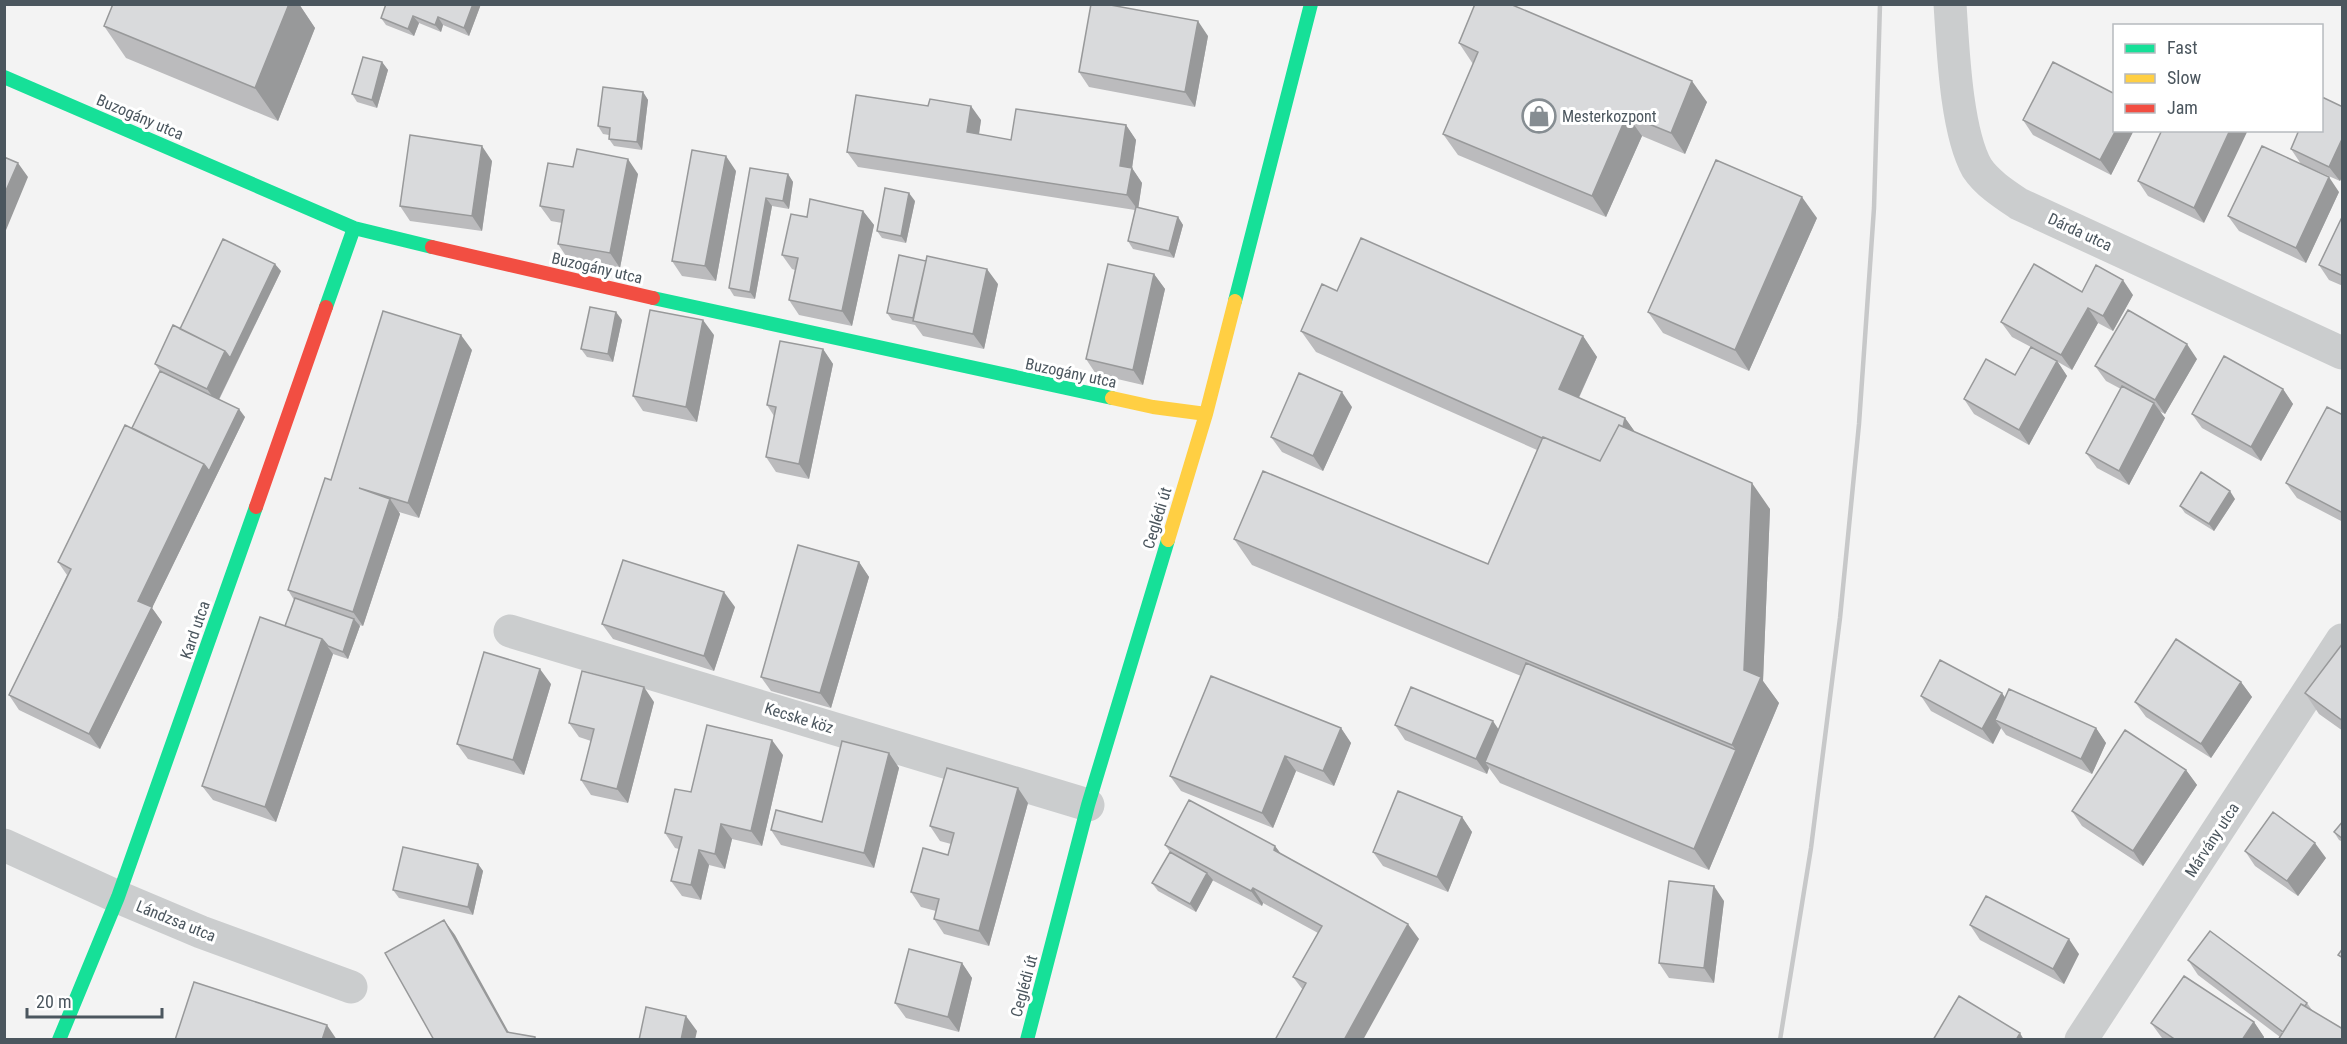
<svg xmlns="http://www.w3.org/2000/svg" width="2347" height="1044" font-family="'Roboto Condensed',sans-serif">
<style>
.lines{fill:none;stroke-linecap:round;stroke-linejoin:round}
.street{stroke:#cbcdce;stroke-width:33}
.fast{stroke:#16e098;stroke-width:14}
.slow{stroke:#ffcf43;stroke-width:14}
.jam{stroke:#f24e42;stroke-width:14}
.rail{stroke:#c7c8c9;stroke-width:4.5}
.wall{fill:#bbbbbd}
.shaded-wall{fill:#98999a}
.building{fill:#d9dadc;stroke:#98999a;stroke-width:1.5}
.labels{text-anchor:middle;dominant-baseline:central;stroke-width:6;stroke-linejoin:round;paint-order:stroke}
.poi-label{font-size:16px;fill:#4b565e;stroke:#fff;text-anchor:start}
.street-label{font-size:16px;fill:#4b565e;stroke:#fff}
</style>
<rect width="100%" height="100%" fill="#f3f3f3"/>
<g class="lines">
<path class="street" d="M1950,4C1953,48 1956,131 1977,168C1987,183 2004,194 2019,204L2342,353
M510,631L1088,805
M4,845L118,897L201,932L351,987
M2081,1040L2342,640"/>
<path class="fast" d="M4,77L354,228L432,247
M653,298L1112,398
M1235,301L1311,4
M326,307L354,228
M59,1040L118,897L256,507
M1027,1040L1088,805L1168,540"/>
<path class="slow" d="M1112,398L1153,407L1206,414
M1168,540L1206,414L1235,301"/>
<path class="jam" d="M432,247L653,298
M256,507L326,307"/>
<path class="rail" d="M1780,1040L1811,848L1840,618L1859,424L1874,208L1880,4"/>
</g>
<path class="wall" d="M113,4H299L315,28L278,121L126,58L104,26Z
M386,4H481L469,36L443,25L441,32L419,23L414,36L386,25L381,18Z
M1208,36L1195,107L1089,87L1079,72Z
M1459,43L1707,102L1685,154L1642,136L1606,217L1458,155L1443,134L1473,64Z
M382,62L388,70L377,108L357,102L352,94Z
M643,92L648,100L642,150L614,146L609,139V135L603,134L598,126Z
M2343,107V175L2340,181L2301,164L2291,149Z
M981,120L979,134L1011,140L1126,125L1136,140L1132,168L1142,183L1138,208L1178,217L1183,225L1174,258L1133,249L1128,241L1135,210L858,167L847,152Z
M2023,120L2115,130H2134L2111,175L2033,135Z
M2162,130L2204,223L2148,196L2138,181Z
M492,161L482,231L410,221L400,206Z
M573,167L638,174L620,268L568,259L558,244L562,223L551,221L540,206Z
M750,168L788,174L793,182L789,209L772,206L755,299L734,296L729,288Z
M736,171L716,281L682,276L672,261Z
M2339,192L2306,263L2239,231L2228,216Z
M915,201L906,243L882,238L877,231Z
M863,211L874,225L852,326L799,315L789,300L795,270L792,269L782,255L807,217Z
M2343,215V286L2329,280L2319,265Z
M1817,218L1749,371L1663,333L1648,312Z
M281,271L219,400L245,417L152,608L162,622L100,749L19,710L9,695L67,575L58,562L132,428L160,371L155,364L180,329Z
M1154,274L1165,289L1143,385L1096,374L1086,359Z
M998,284L984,349L923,336L915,325L892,320L887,313Z
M1337,291L1583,336L1597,357L1579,398L1625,418L1635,432L1770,509L1763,681L1779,703L1709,870L1500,783L1489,768L1487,774L1405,740L1395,725L1499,729L1521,676L1252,565L1234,539L1488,564L1537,450L1316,352L1301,331Z
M2082,292L2133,295L2113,331L2098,323L2072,370L2058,362L2067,376L2029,445L1974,414L1964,399L2015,375L2031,347L2012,337L2001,322Z
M622,320L613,362L587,357L581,349Z
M714,335L697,422L643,411L633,396Z
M823,349L833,364L809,479L776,472L766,457L774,416L767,405Z
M472,350L419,518L399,512L400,514L363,626L359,625L360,626L348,659L333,654L276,822L213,800L202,786L285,626L294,600L288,590L331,480Z
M2197,359L2165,414L2159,411L2165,418L2129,485L2097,468L2086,453L2121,389L2106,381L2095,366Z
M2283,389L2293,404L2261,461L2202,428L2192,414Z
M1352,407L1323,471L1282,452L1271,437Z
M2343,415V522L2297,498L2286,483Z
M2235,499L2214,531L2185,513L2180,506Z
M859,562L869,577L831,708L771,691L761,677Z
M735,607L714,671L613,639L602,624Z
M2343,643V731L2319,714L2305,693Z
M2241,682L2252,697L2211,758L2146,717L2135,702Z
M551,684L524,775L468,759L457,744Z
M2002,693L2005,698L2096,728L2106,743L2092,774L2006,735L2001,728L1993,744L1931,711L1921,696Z
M654,702L628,803L591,795L581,780L591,741L579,737L569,723Z
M1341,728L1351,743L1334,786L1296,771L1273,828L1181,791L1170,776Z
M889,753L899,768L874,868L781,845L771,830L822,822Z
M783,755L762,846L732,839L725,869L709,865L701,900L682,896L671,881L679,849L675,848L665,833L691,792Z
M2186,770L2197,785L2143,866L2082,826L2072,811Z
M1028,803L989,946L944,934L934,919L936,911L921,907L911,892L948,855L951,844L940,841L930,826Z
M1462,817L1472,832L1448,892L1383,866L1373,852Z
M2343,821V842L2339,840L2334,832Z
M1165,845L1275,846L1281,854L1419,939L1303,990L1293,977L1318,933L1263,903L1262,906L1212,880H1213L1196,912L1158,891L1152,883L1170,852Z
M2245,851L2326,858L2298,896L2255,866Z
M478,864L483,871L473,915L399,898L393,890Z
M1724,901L1714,983L1669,978L1659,963Z
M1970,925L2079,954L2064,984L1980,940Z
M2188,960L2307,1003L2312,1010L2280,1037L2198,975Z
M962,963L972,978L959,1032L906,1018L895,1003Z
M2254,1022L2264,1037L2263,1040H2164L2162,1038L2151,1023Z"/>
<path class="shaded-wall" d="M289,4H299L315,28L278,121L255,88Z
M473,4H481L469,36L464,28Z
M413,16L419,23L414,36L408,29Z
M438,17L443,25L441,32L435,25Z
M1198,21L1208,36L1195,107L1185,92Z
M382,62L388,70L377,108L372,100Z
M1692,81L1707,102L1685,154L1671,133Z
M643,92L648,100L642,150L637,142Z
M971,106L981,120L977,147L967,132Z
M1627,115L1642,136L1606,217L1592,196Z
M1126,125L1136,140L1132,168L1142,183L1138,210L1127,195L1120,166Z
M2116,130H2134L2111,175L2100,160Z
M2230,130H2248L2204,223L2194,208Z
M2343,137V175L2340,181L2329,167Z
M482,146L492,161L482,231L472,216Z
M726,156L736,171L716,281L705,266Z
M628,159L638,174L620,268L610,253Z
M18,163L28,177L4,235V195Z
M788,174L793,182L789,209L783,201Z
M2329,177L2339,192L2306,263L2296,248Z
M909,193L915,201L906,243L901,236Z
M1802,197L1817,218L1749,371L1735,350Z
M766,198L772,206L755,299L750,292Z
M863,211L874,225L852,326L842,311Z
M1178,217L1183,225L1174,258L1169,251Z
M275,264L281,271L217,403L207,389L225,351Z
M987,269L998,284L984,349L973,334Z
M1154,274L1165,289L1143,385L1133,370Z
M2123,280L2133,295L2113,331L2103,316Z
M2088,308L2098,323L2072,370L2061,355Z
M616,312L622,320L613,362L608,354Z
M703,320L714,335L697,422L686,407Z
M461,335L472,350L419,518L408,503Z
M1583,336L1597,357L1573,410L1559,389Z
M2187,344L2197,359L2165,414L2155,400Z
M823,349L833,364L809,479L799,464Z
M2057,361L2067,376L2029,445L2019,430Z
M2283,389L2293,404L2261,461L2251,447Z
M1342,392L1352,407L1323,471L1313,456Z
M2154,403L2165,418L2129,485L2119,471Z
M239,409L245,417L152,608L162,622L100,749L89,734L138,601L204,464Z
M1625,418L1640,439L1604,466Z
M1752,483L1770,509L1763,681L1779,703L1709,870L1694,849L1736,750L1732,745L1744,670Z
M2230,491L2235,499L2214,531L2209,524Z
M390,499L400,514L363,626L353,612Z
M859,562L869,577L831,708L820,693Z
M724,592L735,607L714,671L704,656Z
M354,619L360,626L348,659L343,652Z
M322,639L333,654L276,822L265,807Z
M540,669L551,684L524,775L513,760Z
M2241,682L2252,697L2211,758L2201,744Z
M644,687L654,702L628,803L617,789Z
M2002,693L2012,708L1995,720L2001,728L1993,744L1982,729Z
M1493,721L1503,736L1485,762L1489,768L1487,774L1476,759Z
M1341,728L1351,743L1334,786L1323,771Z
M2096,728L2106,743L2092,774L2081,759Z
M772,740L783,755L762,846L751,831Z
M889,753L899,768L874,868L864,853Z
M1285,756L1296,771L1273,828L1262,813Z
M2186,770L2197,785L2143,866L2133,851Z
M1018,788L1028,803L989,946L979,931Z
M1462,817L1472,832L1448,892L1437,877Z
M721,824L732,839L725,869L715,854Z
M2315,843L2326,858L2298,896L2287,881Z
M1275,846L1286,861L1274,850Z
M699,850L709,865L701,900L691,885Z
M478,864L483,871L473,915L468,907Z
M1207,873L1213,880L1196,912L1190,904Z
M1714,886L1724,901L1714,983L1704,968Z
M1253,888L1263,903L1262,906L1251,891Z
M444,920L455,935L513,1040L507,1032Z
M1408,924L1419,939L1363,1040H1344Z
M2069,939L2079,954L2064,984L2053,969Z
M962,963L972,978L959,1032L948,1017Z
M686,1016L697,1031L695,1040H681Z
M2254,1022L2264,1037L2263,1040H2242Z
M327,1025L337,1040H322Z
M2020,1033L2024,1040H2016Z"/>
<path class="building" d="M113,4H289L255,88L104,26Z
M386,4H473L464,28L438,17L435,25L413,16L408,29L381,18Z
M1091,4H1105L1198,21L1185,92L1079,72Z
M1475,4H1510L1692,81L1671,133L1627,115L1592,196L1443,134L1478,52L1459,43Z
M363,57L382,62L372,100L352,94Z
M2053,62L2115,94V130H2116L2100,160L2023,120Z
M603,87L643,92L637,142L609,139L610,128L598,126Z
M856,95L928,106L930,99L971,106L967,132L1011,140L1016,109L1126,125L1120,166L1132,168L1127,195L847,152Z
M2322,97L2343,107V137L2329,167L2291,149L2299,130H2322Z
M2162,130H2230L2194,208L2138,181Z
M410,135L482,146L472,216L400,206Z
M2262,146L2329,177L2296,248L2228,216Z
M577,149L628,159L610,253L558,244L564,210L540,206L548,163L573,167Z
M692,150L726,156L705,266L672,261Z
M4,157L18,163L4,195Z
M1716,160L1802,197L1735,350L1648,312Z
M750,168L788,174L783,201L766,198L750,292L729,288Z
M885,188L909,193L901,236L877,231Z
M810,199L863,211L842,311L789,300L798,258L782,255L791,214L807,217Z
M1136,207L1178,217L1169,251L1128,241Z
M2343,215V276L2319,265Z
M1361,238L1583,336L1559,389L1625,418L1623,427L1619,425L1600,461L1543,437L1542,438L1301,331L1322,284L1337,291Z
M223,239L275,264L230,358L225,351L180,329Z
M899,255L926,261L913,318L887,313Z
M927,256L987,269L973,334L913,321Z
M1108,264L1154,274L1133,370L1086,359Z
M2034,264L2082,292L2096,265L2123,280L2103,316L2088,308L2061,355L2001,322Z
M590,307L616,312L608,354L581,349Z
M650,310L703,320L686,407L633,396Z
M2128,310L2187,344L2155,400L2095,366Z
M383,311L461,335L408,503L359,488L390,499L353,612L288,590L325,478L331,480Z
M173,325L225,351L207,389L155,364Z
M780,341L823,349L799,464L766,457L776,407L767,405Z
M2031,347L2057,361L2019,430L1964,399L1986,359L2015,375Z
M2224,356L2283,389L2251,447L2192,414Z
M160,371L239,409L209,471L204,464L132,428Z
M1299,373L1342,392L1313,456L1271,437Z
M2122,386L2154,403L2119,471L2086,453Z
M2327,407L2343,415V513L2286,483Z
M125,425L204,464L138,601L152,607L89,734L9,695L71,569L58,562Z
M1619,425L1752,483L1744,670L1761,677L1732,745L1234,539L1263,471L1488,564L1543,437L1600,461Z
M2201,472L2230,491L2209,524L2180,506Z
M798,545L859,562L820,693L761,677Z
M623,560L724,592L704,656L602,624Z
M295,598L354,619L343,652L328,646L322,639L285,626Z
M260,617L322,639L265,807L202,786Z
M2176,639L2241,682L2201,744L2135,702Z
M2343,643V721L2305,693Z
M484,652L540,669L513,760L457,744Z
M1940,660L2002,693L1982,729L1921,696Z
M1526,663L1736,750L1694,849L1485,762Z
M582,671L644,687L617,789L581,780L594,729L569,723Z
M1211,676L1341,728L1323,771L1285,756L1262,813L1170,776Z
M1411,687L1493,721L1476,759L1395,725Z
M2009,689L2096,728L2081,759L1995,720Z
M707,725L772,740L751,831L721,824L715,854L699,850L691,885L671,881L682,837L665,833L675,789L691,792Z
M2125,730L2186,770L2133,851L2072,811Z
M842,741L889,753L864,853L771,830L776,810L822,822Z
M947,768L1018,788L979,931L934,919L939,899L911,892L923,848L948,855L954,833L930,826Z
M1398,791L1462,817L1437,877L1373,852Z
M1189,800L1275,846L1274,850L1408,924L1344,1040H1275L1306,983L1293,977L1322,926L1253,888L1251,891L1165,845Z
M2273,812L2315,843L2287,881L2245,851Z
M2343,821V839L2334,832Z
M403,847L478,864L468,907L393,890Z
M1170,852L1207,873L1190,904L1152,883Z
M1669,881L1714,886L1704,968L1659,963Z
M1986,896L2069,939L2053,969L1970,925Z
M444,920L507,1032L535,1037V1040H434L385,953Z
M2210,931L2307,1003L2305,1006L2301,1004L2283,1032L2188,960Z
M2343,948V958L2338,955Z
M909,949L962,963L948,1017L895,1003Z
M2184,976L2254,1022L2242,1040H2176L2151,1023Z
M194,982L327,1025L322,1040H175Z
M1959,996L2020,1033L2016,1040H1933Z
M2301,1004L2343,1029V1040H2278Z
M646,1007L686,1016L681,1040H639Z"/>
<defs>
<symbol id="shop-ring" viewBox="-11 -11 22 22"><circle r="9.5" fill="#fff" stroke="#868d92" stroke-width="1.5"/><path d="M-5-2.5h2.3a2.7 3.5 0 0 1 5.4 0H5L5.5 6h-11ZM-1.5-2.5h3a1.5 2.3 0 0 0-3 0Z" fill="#868d92"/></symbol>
</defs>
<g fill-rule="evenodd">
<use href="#shop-ring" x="1520" y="97" width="38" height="38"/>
</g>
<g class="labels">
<g class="poi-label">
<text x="1562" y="116">Mesterkozpont</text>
</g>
<g class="street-label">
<text transform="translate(140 117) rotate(23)">Buzogány utca</text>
<text transform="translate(2080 232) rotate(25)">Dárda utca</text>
<text transform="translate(597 268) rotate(13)">Buzogány utca</text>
<text transform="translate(1071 373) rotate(12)">Buzogány utca</text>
<text transform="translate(1157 518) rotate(-73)">Ceglédi út</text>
<text transform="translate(195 630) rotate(-71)">Kard utca</text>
<text transform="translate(799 718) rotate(17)">Kecske köz</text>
<text transform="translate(2212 840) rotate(-57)">Márvány utca</text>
<text transform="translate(176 921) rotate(22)">Lándzsa utca</text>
<text transform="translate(1024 986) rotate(-75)">Ceglédi út</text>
</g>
</g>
<rect width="2347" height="1044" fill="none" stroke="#4b565e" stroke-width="12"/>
<rect x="2113" y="24" width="210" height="108" fill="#ffffff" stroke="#b7bbbf" stroke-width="1.5"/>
<rect x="2125" y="44" width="30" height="9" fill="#16e098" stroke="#b7bbbf" stroke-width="1.5"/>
<text x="2167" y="54" font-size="18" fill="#4b565e">Fast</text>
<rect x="2125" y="74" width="30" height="9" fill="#ffcf43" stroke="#b7bbbf" stroke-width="1.5"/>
<text x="2167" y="84" font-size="18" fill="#4b565e">Slow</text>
<rect x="2125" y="104" width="30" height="9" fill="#f24e42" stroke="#b7bbbf" stroke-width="1.5"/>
<text x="2167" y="114" font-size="18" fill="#4b565e">Jam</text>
<path d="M27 1008v9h135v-9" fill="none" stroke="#4b565e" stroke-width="3"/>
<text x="36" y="1008" font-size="18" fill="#4b565e" stroke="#ffffff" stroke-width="4.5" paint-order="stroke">20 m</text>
</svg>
